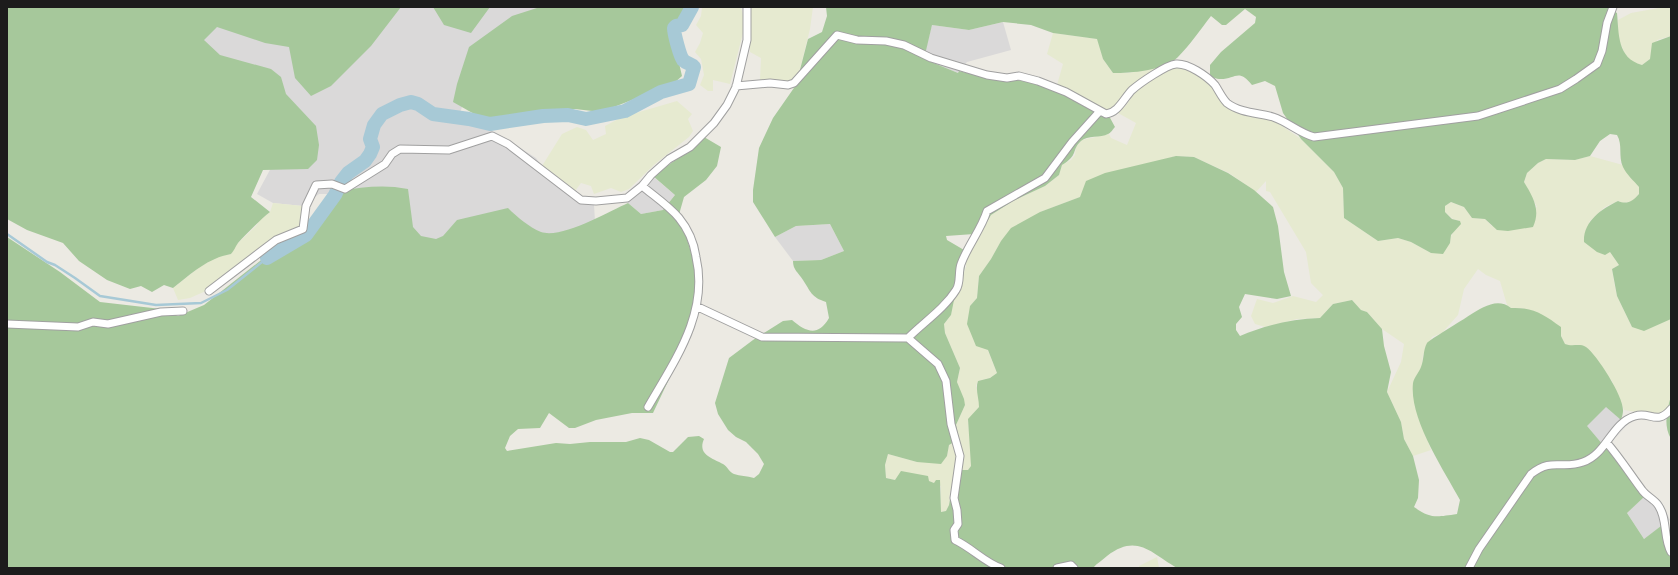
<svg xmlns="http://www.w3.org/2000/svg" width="1678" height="575" font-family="Cabin,sans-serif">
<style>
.residential{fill:#dad9d9}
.farmland{fill:#e6ead0}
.forest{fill:#a6c89b}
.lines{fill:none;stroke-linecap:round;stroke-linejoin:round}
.stream{stroke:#a7c9d6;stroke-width:2.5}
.river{stroke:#a7c9d6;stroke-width:14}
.street-casing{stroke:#a0a0a0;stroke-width:9}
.street{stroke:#fff;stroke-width:7}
</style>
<rect width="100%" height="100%" fill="#eceae3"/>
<path class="residential" d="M393,7H566L468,89L458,119L495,132L536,158L542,166L594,205L595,221L548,242L428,254L359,194H319L303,206L273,203L257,194L287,138L193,49L203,18Z
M1003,22L1011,50L967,62L958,73L923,59L932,25L969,30Z
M649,173L675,195L663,210L641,214L628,203L624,195Z
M830,224L844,251L821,260L793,261L775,237L796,226Z
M1606,406L1627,425L1606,448L1586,426Z
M1649,492L1662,503L1670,520L1644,539L1627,513Z"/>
<path class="farmland" d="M702,7H741L745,25L730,84L713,80V91H708L700,85L704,75L701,59L695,52L700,43L703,33L696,25L701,16Z
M750,7H813L810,29L800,69L796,77L792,81L785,82L760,80L761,58L750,52Z
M1664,7H1671V36L1657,40L1650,59L1642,65L1632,62L1625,54L1618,38V20L1631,13Z
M1053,33L1098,39L1103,59L1113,73H1129L1162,65L1113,109H1103L1057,85L1063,64L1047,54Z
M1180,66L1206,78L1221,101L1272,119L1301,139L1334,172L1343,188L1344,218L1378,241L1398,238L1411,242L1431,253L1450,243L1451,236L1460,221L1453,219L1445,212V206L1451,202L1464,207L1472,218L1485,219L1492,226L1537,207L1524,182L1527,173L1538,163L1546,159L1575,160L1590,156L1623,165L1639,187V194L1633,201L1623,203L1618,201L1605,207L1589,222L1619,265L1612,269L1614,282L1617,296L1632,327L1671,319V396L1667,411L1663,414L1656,415L1624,410L1612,381L1578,345L1573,347L1565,344L1561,336L1522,308H1511L1507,305L1500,281L1486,275L1478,269L1464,289L1458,315L1442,333L1432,337L1423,355L1422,366L1413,383L1416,409L1431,450L1413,456L1404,439L1401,422L1387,392L1401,362L1404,344L1382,329L1367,312L1361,310L1352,300L1333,304L1320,318L1297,319L1265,327L1255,324L1251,316L1257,299L1273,303L1293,296L1316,302L1323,295L1311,283L1306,252L1270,192L1266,191V181L1256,192L1229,173L1194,157L1176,156L1142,166L1080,197L1040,212L1001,241L991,259L979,276L977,298L970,306L997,373L990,378L978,381L976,386L979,397V407L968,420L972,465L950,491L949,505L946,511L941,512V486L929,481L898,477L895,480L886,478L885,465L888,454L917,462L947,456L949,445L959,439L956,425L965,405L957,382L960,368L945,333L944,324L951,315L952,302L966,267V260L991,215L1013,201L1045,186L1059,175L1062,165L1071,160L1075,155L1076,147L1082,140L1109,134L1111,138L1127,145L1136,123L1118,113L1127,104L1137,89L1166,69Z
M677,101L692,114L688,119L693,131L689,137L655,164L629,189L621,192L611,188L594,194L591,186L581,183L575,191L542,166L562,134L577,127L586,130L593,140L606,134L605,126L622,117Z
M273,203L303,206L301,228L280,237L208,290L190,298L178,300L173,288L201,266L217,257L231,254L236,245L256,226L259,221L270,212Z
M1157,557L1159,568H1139V566Z"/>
<path class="forest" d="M7,7H401L371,46L331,86L311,96L295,78L289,47L265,43L217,27L204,40L220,55L271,69L281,77L286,94L316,126L319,145L317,160L308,169L263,170L251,197L270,212C260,220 246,234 238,243C235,247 234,251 231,254C208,258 192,273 173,288L164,285L152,292L141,286L130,289L107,280L79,261L63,243L27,230L7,219Z
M433,7H490L471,33L444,25Z
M540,7H687L677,20L670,36L679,63L682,76L673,84L601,112L575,109L498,119L476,115L453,102L457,84L469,47L512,16Z
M826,7H1607L1617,13C1619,34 1617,58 1642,65L1650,59L1652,43L1671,36V319L1644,331L1632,327L1617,296L1612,269L1619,265L1610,252L1605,255L1597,252L1584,242C1583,222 1601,209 1618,201C1627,205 1633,201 1639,194V187C1634,181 1626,174 1623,167C1618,156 1623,145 1617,135L1610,134L1600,141L1590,156L1575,160L1546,159L1538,163L1527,173L1524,182C1533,197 1541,210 1533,227L1508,231L1497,230L1485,219L1472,218L1464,207L1451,202L1445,206V212L1452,219L1460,221L1461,224L1451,235L1450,243L1443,254L1431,253L1411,242L1398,238L1378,241L1344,218L1343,188L1334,172L1301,139L1283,113L1275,86L1265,81L1252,85C1238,67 1235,80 1219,79C1217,79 1213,77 1210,77V65L1221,52L1255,23L1256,17L1245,9L1226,25H1222L1211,16C1200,30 1190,45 1178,57C1164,71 1131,73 1113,73L1103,59L1097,39L1053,33L1031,25L1003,22L969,30L932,25L924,59L958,73L959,71L991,79H1012L1032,83L1062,94L1109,116L1115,127C1113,129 1111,133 1108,134C1101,138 1087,135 1081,141C1071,150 1079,155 1062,165L1059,175L1045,186L1013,201L991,215L985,225L974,234L946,236L947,240L964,250L966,260L962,282L955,295L951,315L944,324L945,333L960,368L957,382L964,399L965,405L956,425L959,439L949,445L947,456L941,464L917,462L888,454L885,465L886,478L895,480L901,471L928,476L929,481L934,483L936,480H940L941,512L946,511L949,505L954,474L961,470H968L971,466L968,419L979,407C979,398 975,389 978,381L990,378L997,373L988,350L976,346L967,324L970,306L977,298L979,276L991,259L1001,241L1011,228L1040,212L1080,197L1086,181L1105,173L1176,156L1194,157L1228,173L1254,190L1273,207L1278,226L1284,272L1291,296L1277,299L1245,294L1239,307L1242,317L1236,324V330L1240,336C1265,325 1292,319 1320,318L1333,304L1352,300L1361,310L1367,312L1382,329L1384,346L1391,372L1387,392L1401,422L1404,439L1413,456L1419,480L1418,498L1414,507C1431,519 1436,517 1457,514L1460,500C1444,470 1409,419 1413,383C1414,378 1419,372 1421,367C1424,360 1423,350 1427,343C1429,340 1463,320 1470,315C1482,308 1497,297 1511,308C1533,307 1543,314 1561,327V336L1565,344C1572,347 1580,343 1586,347C1597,355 1624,397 1623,411C1623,413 1622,417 1621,420L1606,407L1587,426L1626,472L1644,497L1627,513L1644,539L1661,526L1664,544L1671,556V568H1177C1151,553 1137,533 1107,556C1103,560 1097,563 1093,568H7V237L60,272L100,302L161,309L178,316L204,305L265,257L302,241L339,191C363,187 384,184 408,189L413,227L421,236L436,239L443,236L457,220L508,208C517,217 529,227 541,232C562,239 608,212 628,203L641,214L663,210L675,195L653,176L691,149L704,137L721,147L717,166L706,180L684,197L680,211L679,221L686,236L697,271V292L680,356L653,413H632L596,420L575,428H569L549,413L540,428L518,429L510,436L505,448L507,451L556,443L570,444L590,442H626L640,438L649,440L670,452H673L688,437L699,436L704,439C697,455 713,458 723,464C727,466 730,473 734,474C740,476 747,476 754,478L759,474L764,464L758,454L746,442L736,437L728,430L718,414L715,403L729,358L753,340L783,321L792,320C806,332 818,337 829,318L826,302C811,297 811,292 803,280C798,272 793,270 793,261L821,260L844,251L830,224L796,226L775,237L753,202V190L759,148L773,118L796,85L808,39L822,32L827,16Z
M1671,396V439C1663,425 1667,410 1671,396Z"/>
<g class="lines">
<path class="stream" d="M7,234L47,262L55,265L75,278L100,296L156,305L201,303L227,290L267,258"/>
<path class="river" d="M267,258L306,235L335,195L341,182L348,173L365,161L370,154L373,147L370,139L374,125L382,114L400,105L411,102L418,104L433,114L469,119L490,124L543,116L568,115L586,119L625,111L661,92L689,84L694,67C691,63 687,64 683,60C680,56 674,34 674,28L676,26L682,25L692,7"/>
<defs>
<path id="street" d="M736,86L770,83L788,85L794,83L837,35L857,40L886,41L904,45L931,58L987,75L1007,78L1019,76L1038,81L1066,92L1106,114C1118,113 1124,98 1132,90C1140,83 1166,65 1176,64C1188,63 1207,76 1215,85C1219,91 1222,98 1227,103C1240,113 1259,113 1273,117C1288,122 1299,133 1314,137L1478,116L1560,89L1576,79L1597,64L1602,51L1607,23L1613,7
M642,186C654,196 669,206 679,218C688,229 694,243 696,257C709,313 675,360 648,407
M209,291L276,240L303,229L306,206L316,185L332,184L345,189L385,164L392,154L400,149L449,150L492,136L508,144L581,200L596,201L627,198L642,186L651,175L669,159L690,147L714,123L727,105L736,87L747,40V7
M698,307L762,337L908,338C924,322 944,309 956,290C961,283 958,272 961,264C968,245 981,230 987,211L1045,178L1072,142L1099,112
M7,324L78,327L93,322L108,324L161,312L183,311
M908,338L938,364L946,381L951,424L960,456L954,498L957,510L958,524L954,530L955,540C972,548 984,562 1001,568
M1607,443C1620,458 1630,474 1642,490C1646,496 1654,499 1658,505C1668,519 1663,538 1671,552
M1057,568L1071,565L1074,568
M1469,568L1479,549L1531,474C1553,457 1561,470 1583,462C1607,454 1611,423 1635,416C1650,411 1657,426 1671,409"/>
</defs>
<use href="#street" class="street-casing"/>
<use href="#street" class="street"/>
</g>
<rect width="1678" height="575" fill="none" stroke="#1c1c1c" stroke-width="16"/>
</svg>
